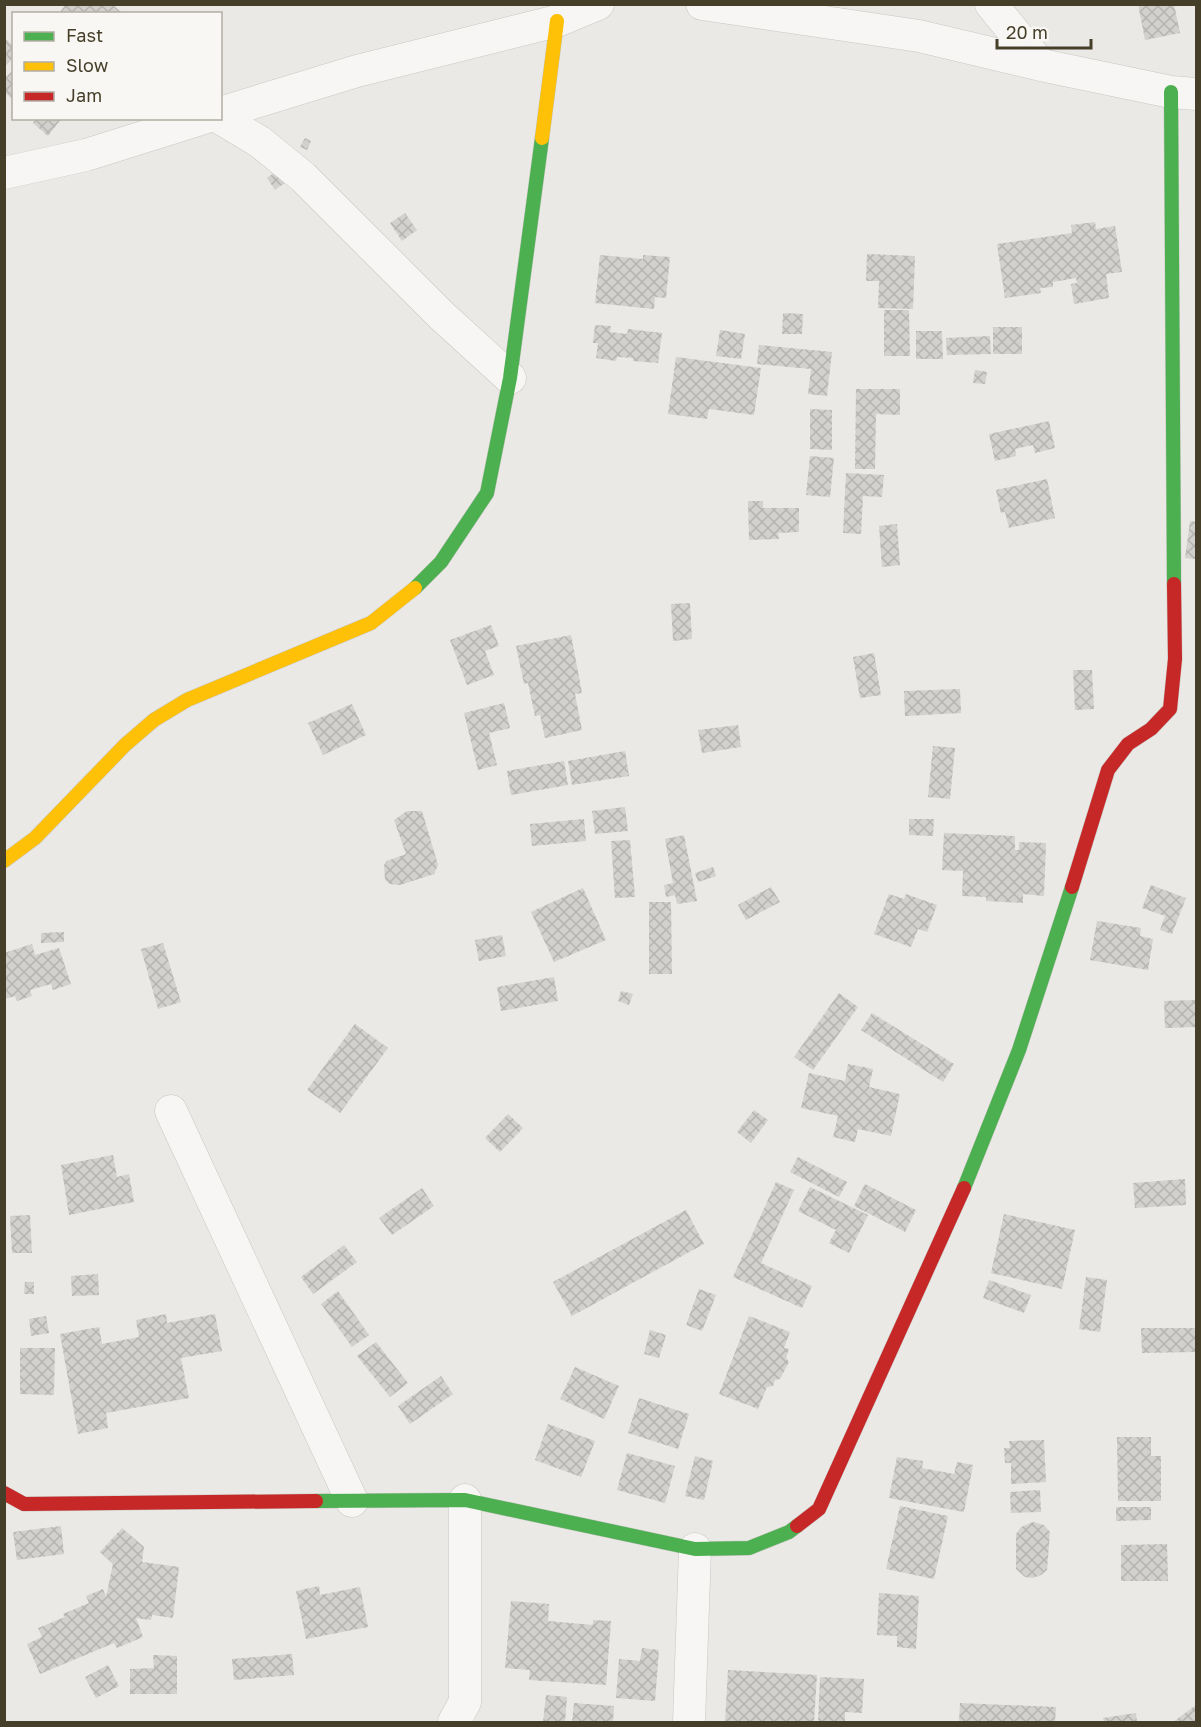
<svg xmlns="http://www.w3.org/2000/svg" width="1201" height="1727" font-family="'Golos Text',sans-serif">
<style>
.building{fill:url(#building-cross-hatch)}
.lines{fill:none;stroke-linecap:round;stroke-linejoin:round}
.street-casing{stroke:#c8c7c3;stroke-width:33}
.fast-casing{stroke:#c8c7c3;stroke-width:15}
.slow-casing{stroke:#c8c7c3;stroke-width:15}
.jam-casing{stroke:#c8c7c3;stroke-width:15}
.street{stroke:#f7f6f4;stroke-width:32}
.fast{stroke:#4caf50;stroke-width:14}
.slow{stroke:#ffc107;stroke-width:14}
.jam{stroke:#c62828;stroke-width:14}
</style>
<defs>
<pattern id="building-cross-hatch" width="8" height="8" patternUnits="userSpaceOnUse" patternTransform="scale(1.5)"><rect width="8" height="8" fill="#d3d1cd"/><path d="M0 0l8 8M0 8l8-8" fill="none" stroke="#b6b4b0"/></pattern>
</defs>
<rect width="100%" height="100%" fill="#eae9e5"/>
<path class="building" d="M66,4H112L123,14H62L60,12Z
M1138,4H1174L1180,33L1145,40Z
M4,38L14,46V57L4,67Z
M14,69V100L4,92V79Z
M36,118H62L48,136L33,123Z
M305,138L311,141L307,150L300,147Z
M278,170L286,182L275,190L267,178Z
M405,213L417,230L402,241L390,223Z
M1095,222L1096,229L1115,226L1122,272L1106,274L1109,298L1074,304L1071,284L1077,283L1076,278L1053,282V287L1040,288L1041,293L1005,298L997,244L1072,233L1071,225Z
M867,254L915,256L913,309L878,308L879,281H866Z
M600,255L643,259V255L670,257L666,298L655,297L654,309L595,303Z
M884,310H909L910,356H884Z
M783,313L803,314L802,334H782Z
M595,325L611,326L610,332L627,334L628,329L662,333L658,363L633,361V358L617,357L616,361L596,358L598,343H593Z
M993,327H1022V354H993Z
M720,330L745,334L741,359L716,356Z
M916,331H942L943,359H916Z
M990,336L991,354L947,355L946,338Z
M759,345L832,352L827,396L808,394L811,369L757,364Z
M676,357L761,368L754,415L709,409L707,419L668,414Z
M975,370L987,372L985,384L973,383Z
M856,389H900V415L876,414L875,469H855Z
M810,409L832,410V450L810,449Z
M1049,421L1055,448L1035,453L1033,445L1015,449L1016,456L995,461L989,434Z
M810,456L834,458L830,497L806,495Z
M846,473L884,475L882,497L863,496L861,534L843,533Z
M1047,479L1055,518L1009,528L1005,512L1001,513L996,490Z
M748,501H763V508H799V532L778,533L779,539L749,540Z
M1190,521L1196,522V559L1185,558Z
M897,524L900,565L882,567L879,526Z
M690,603L692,639L673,641L671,604Z
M491,625L499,646L485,651L494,675L467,685L450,640Z
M571,635L582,693L575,694L582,730L545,738L540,715L535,716L528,683L524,684L516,646Z
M874,653L881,695L860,698L853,657Z
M1073,670H1092L1094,709L1075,710Z
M960,689L961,713L905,716L904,691Z
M504,703L510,728L489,733L497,765L478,770L464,713Z
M352,704L366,735L323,755L308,723Z
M738,725L741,747L702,753L698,730Z
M933,746L955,748L950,799L928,797Z
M625,751L629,776L572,785L568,761Z
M564,761L568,785L511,795L507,771Z
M625,807L628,831L595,834L592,811Z
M407,811H422L438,865L434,874L400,885L390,884L385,880L384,865L387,861L406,854L394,820Z
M584,819L586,841L532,846L530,824Z
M909,819H934L933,836L909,835Z
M944,833L1015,836V850H1019V842L1046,843L1044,896L1023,894V903L986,901V897L962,896L963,871L942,870Z
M684,835L697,901L677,904L675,895L666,897L664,885L673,883L665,839Z
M630,840L635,897L615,898L611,841Z
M713,867L716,876L698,882L695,873Z
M1151,885L1186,898L1172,934L1160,930L1165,916L1142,908Z
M771,887L780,902L746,920L738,905Z
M583,888L606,940L554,962L531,912Z
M889,894L904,899L906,894L937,905L927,932L918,929L911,947L874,934Z
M649,902H671L672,974H649Z
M1097,921L1141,928L1140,936L1153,939L1148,970L1090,960Z
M64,932V942L41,943V933Z
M502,935L506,956L479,961L475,940Z
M163,943L181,1002L158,1009L141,949Z
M32,944L35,955L59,948L71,984L53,990L51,984L30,990L32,996L17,1001L15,996L4,999V953Z
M554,977L558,1001L501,1011L497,987Z
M621,991L633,994L629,1005L618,1001Z
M839,993L858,1007L813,1070L794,1057Z
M1196,1000V1027L1165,1028L1164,1001Z
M872,1013L954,1064L943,1082L861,1030Z
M355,1024L388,1048L340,1113L307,1090Z
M848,1064L873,1069L869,1087L900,1094L891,1136L858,1129L855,1142L833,1137L838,1116L801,1108L809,1073L845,1081Z
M754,1110L768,1120L751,1143L737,1132Z
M508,1114L523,1128L500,1152L485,1138Z
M113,1155L117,1177L129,1174L134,1202L69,1215L61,1165Z
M798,1157L847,1182L839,1197L790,1172Z
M1185,1179L1186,1205L1135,1208L1133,1183Z
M776,1182L794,1190L761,1263L812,1286L802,1308L733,1277Z
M865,1184L916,1210L905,1232L854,1206Z
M810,1187L868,1215L849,1253L829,1243L836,1230L798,1211Z
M422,1188L434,1206L392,1235L379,1218Z
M686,1210L704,1244L572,1316L553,1282Z
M1004,1214L1075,1230L1062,1289L991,1273Z
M30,1215L32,1253H12L10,1216Z
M344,1245L357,1262L313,1294L301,1277Z
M98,1274L99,1295L72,1296L71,1276Z
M1086,1277L1107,1280L1100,1332L1079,1329Z
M989,1280L1031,1295L1024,1313L983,1298Z
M25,1282H34V1294H24Z
M699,1289L716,1295L702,1331L686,1325Z
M338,1291L369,1335L352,1347L321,1304Z
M166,1314L167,1323L215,1314L222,1351L181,1358L189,1398L106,1413L108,1428L78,1434L60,1334L99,1327L102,1344L139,1337L136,1320Z
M46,1316L49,1333L31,1336L29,1319Z
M749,1316L790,1332L784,1348L789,1349L786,1358L789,1362L780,1379L775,1380L773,1386L767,1387L758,1409L719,1394Z
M1141,1328H1196V1352L1142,1353Z
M650,1330L666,1335L659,1358L644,1354Z
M376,1342L408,1383L390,1397L357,1356Z
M20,1348H55L54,1395L20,1394Z
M575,1367L619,1386L604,1419L560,1399Z
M441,1376L453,1394L410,1424L398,1406Z
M639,1398L689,1414L678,1449L628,1433Z
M548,1424L595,1441L581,1477L535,1460Z
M1117,1437H1151V1456H1161V1501H1118Z
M1044,1440L1046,1482L1011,1484V1463H1005L1004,1448H1010L1009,1441Z
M627,1453L675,1466L665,1503L617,1490Z
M695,1456L713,1461L704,1500L685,1496Z
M897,1457L923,1461L922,1468L954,1474L957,1462L973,1465L964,1512L889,1498Z
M1040,1490L1041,1512L1011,1513L1010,1492Z
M900,1506L948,1516L934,1579L886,1569Z
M1116,1507H1151V1520L1116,1521Z
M1033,1522L1044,1525L1050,1532L1047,1570L1041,1575L1033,1578L1025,1577L1016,1569V1534L1021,1527Z
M61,1526L64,1554L17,1560L13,1532Z
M122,1528L144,1547L142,1562L179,1567L173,1618L152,1615L151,1620L136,1618L143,1637L117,1648L114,1643L40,1674L27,1644L42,1637L38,1628L65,1617L63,1614L89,1603L86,1596L103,1589L106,1597L113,1564L100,1552Z
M1167,1544L1168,1581H1121V1545Z
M319,1586L320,1595L360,1587L368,1627L306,1639L296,1591Z
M879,1593L919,1596L916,1649L897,1647V1636L877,1635Z
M511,1601L549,1604L548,1621L593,1625V1620L611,1621L606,1685L529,1680L530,1670L505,1668Z
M642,1648L659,1650L655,1701L616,1698L619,1659L640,1661Z
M292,1654L294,1675L234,1680L232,1659Z
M153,1655L177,1656V1694H130V1669L154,1668Z
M108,1665L119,1686L96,1698L85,1677Z
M728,1670L817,1675L814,1722H725Z
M820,1677L864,1679L862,1713L845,1712V1722H818Z
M546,1695L567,1697L565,1722H543Z
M574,1703L614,1706L613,1722H572Z
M960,1703L1056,1707L1055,1722H959Z
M1196,1705V1722H1173Z
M1136,1713L1137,1722H1104L1103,1718Z"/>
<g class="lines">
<defs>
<path id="street" d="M702,4L919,36L1041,65L1171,92L1196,94
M991,4L1041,65
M220,113L357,71L557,21L598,4
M220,118L260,142L303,177L441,315L510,378
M4,173L86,155L204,118
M171,1111L352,1501
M454,1722L465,1702V1500
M689,1722L695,1549"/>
<path id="fast" d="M1171,92L1174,584
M415,588L441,562L487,493L510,378L542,138
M964,1188L1019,1050L1072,887
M316,1501L465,1500L695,1549L749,1548L789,1532L797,1526"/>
<path id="slow" d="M542,138L557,21
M4,861L35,838L125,745L154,720L187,700L371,623L415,588"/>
<path id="jam" d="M1072,887L1108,770L1128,744L1151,729L1170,709L1175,659L1174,584
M4,1493L24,1504L316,1501
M797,1526L819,1509L964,1188"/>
</defs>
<use href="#street" class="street-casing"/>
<use href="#fast" class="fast-casing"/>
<use href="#slow" class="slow-casing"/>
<use href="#jam" class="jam-casing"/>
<use href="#street" class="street"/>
<use href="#fast" class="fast"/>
<use href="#slow" class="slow"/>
<use href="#jam" class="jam"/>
</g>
<rect width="1201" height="1727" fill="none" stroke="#453f2a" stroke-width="12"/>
<rect x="12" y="12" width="210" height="108" fill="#f9f7f3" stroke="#b1ada3" stroke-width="1.5"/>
<rect x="24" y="32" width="30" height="9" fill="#4caf50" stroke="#b1ada3" stroke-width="1.5"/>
<text x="66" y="42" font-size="18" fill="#453f2a">Fast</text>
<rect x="24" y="62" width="30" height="9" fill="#ffc107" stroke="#b1ada3" stroke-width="1.5"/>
<text x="66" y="72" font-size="18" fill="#453f2a">Slow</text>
<rect x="24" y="92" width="30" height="9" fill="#c62828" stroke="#b1ada3" stroke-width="1.5"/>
<text x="66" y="102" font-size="18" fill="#453f2a">Jam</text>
<path d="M997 39v9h94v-9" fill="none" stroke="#453f2a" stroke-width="3"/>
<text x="1006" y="39" font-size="18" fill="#453f2a" stroke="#f9f7f3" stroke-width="4.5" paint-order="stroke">20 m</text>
</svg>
